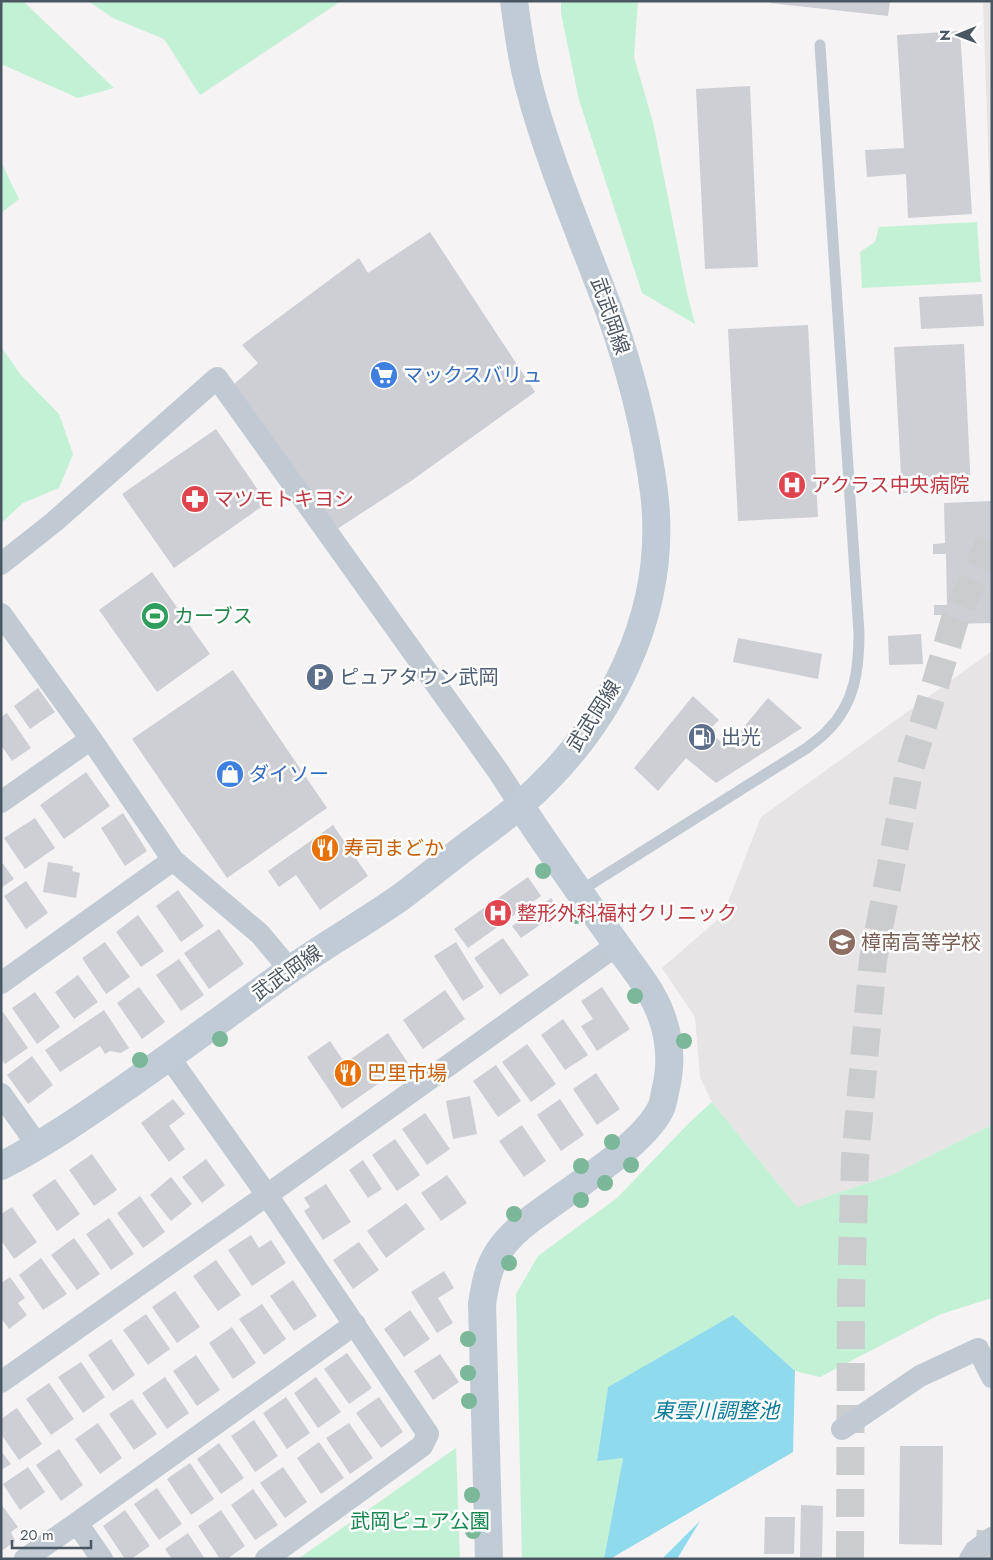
<svg xmlns="http://www.w3.org/2000/svg" width="993" height="1560" font-family="Jost,'Noto Sans JP',sans-serif">
<style>
.education{fill:#e6e4e5}
.green{fill:#c3f1d5}
.water{fill:#90daee}
.building{fill:#cdcfd5}
.lines{fill:none;stroke-linecap:round;stroke-linejoin:round}
.highway-tunnel{stroke:#caccce;stroke-width:28;stroke-dasharray:28 14;stroke-linecap:butt}
.lane{stroke:#c1cad2;stroke-width:11}
.street{stroke:#c1cad2;stroke-width:22}
.secondary{stroke:#c1cbd6;stroke-width:28}
.tree{fill:#7bb799}
.labels{text-anchor:middle;dominant-baseline:central;stroke-width:5;stroke-linejoin:round;paint-order:stroke}
.street-label{font-size:20px;fill:#4a5661;stroke:#fff}
.shop-label{font-size:20px;fill:#366cbe;stroke:#fff;text-anchor:start}
.health-label{font-size:20px;fill:#be3a42;stroke:#fff;text-anchor:start}
.leisure-label{font-size:20px;fill:#27864d;stroke:#fff;text-anchor:start}
.service-label{font-size:20px;fill:#4e5e75;stroke:#fff;text-anchor:start}
.food-label{font-size:20px;fill:#c56008;stroke:#fff;text-anchor:start}
.education-label{font-size:20px;fill:#785e54;stroke:#fff;text-anchor:start}
.park-label{font-size:20px;fill:#17864f;stroke:#fff}
.water-label{font-size:21px;font-style:italic;fill:#0c7c9b;stroke:#fff}
</style>
<rect width="100%" height="100%" fill="#f5f3f3"/>
<path class="education" d="M983,1H992V264Z
M992,651V1125L892,1175L797,1207L712,1102L700,1077L695,1017L662,968L723,915L761,817Z"/>
<path class="green" d="M1,1H23L114,88L78,98L1,64Z
M88,1H341L200,95L164,39L113,18Z
M561,1H638L634,57L653,122L687,293L695,324L642,293L579,100L561,13Z
M1,162L19,199L1,213Z
M977,222L981,282L862,288L860,252L875,242L879,227Z
M1,347L21,375L59,414L73,454L59,488L23,503L1,523Z
M712,1102L797,1207L892,1175L992,1125V1298L941,1314L820,1377L795,1371L733,1316L608,1387L597,1460L623,1458L604,1559H522L516,1294L538,1256L617,1198L689,1123Z
M456,1448L460,1559H298Z"/>
<path class="water" d="M733,1315L795,1371L793,1452L610,1559H604L623,1458L597,1461L608,1387Z
M700,1521L677,1559H662Z"/>
<path class="building" d="M770,1H890L888,16L770,3Z
M960,31L972,214L908,218L906,174L867,177L865,150L904,148L897,35Z
M750,86L758,267L705,269L696,89Z
M430,232L535,392L411,481L331,533L231,387L258,363L242,345L359,258L368,273Z
M982,294L984,326L921,329L919,297Z
M808,325L818,517L738,521L728,329Z
M964,344L971,490L902,493L894,347Z
M216,429L267,503L174,568L122,494Z
M992,501V623L948,624V615H934V605H947L946,554H933V544L945,543L944,503Z
M152,572L210,654L157,692L99,610Z
M921,634L923,664L889,665L888,636Z
M738,638L822,654L818,679L733,662Z
M233,670L327,808L227,878L132,739Z
M38,688L55,712L30,729L14,706Z
M693,696L719,720L708,731L727,747L768,698L802,728L716,783L686,758L658,791L634,768Z
M7,713L31,748L12,761L1,745V717Z
M86,772L110,806L64,839L40,805Z
M123,813L147,851L125,866L101,828Z
M35,818L55,848L25,869L4,838Z
M333,825L368,876L320,910L296,875L279,887L268,871Z
M1,861L14,879L1,888Z
M48,862L73,866L72,871L80,873L76,898L43,892Z
M528,877L541,896L468,948L454,929Z
M26,881L48,913L26,929L4,896Z
M178,890L204,926L181,942L156,906Z
M551,898L560,911L521,938L512,926Z
M138,915L164,951L141,967L116,932Z
M219,929L244,964L209,989L184,953Z
M503,938L529,975L500,995L474,958Z
M105,942L130,977L106,994L82,958Z
M456,942L484,987L463,1001L434,956Z
M179,959L204,995L181,1011L156,975Z
M78,975L98,1002L74,1019L55,992Z
M139,987L165,1022L142,1039L117,1003Z
M602,987L630,1029L597,1051L581,1026L593,1019L581,1001Z
M445,990L465,1019L423,1049L403,1020Z
M35,992L60,1027L37,1044L12,1008Z
M104,1010L129,1048L121,1053L110,1051L105,1054L100,1046L60,1072L45,1050Z
M3,1012L28,1048L5,1064L1,1059V1013Z
M563,1019L588,1055L565,1070L541,1035Z
M388,1033L408,1063L342,1109L307,1057L330,1041L345,1063Z
M527,1044L556,1084L531,1102L502,1062Z
M32,1056L53,1085L28,1104L7,1075Z
M496,1065L521,1101L498,1117L473,1081Z
M596,1073L620,1109L597,1125L573,1089Z
M470,1096L477,1134L453,1139L446,1101Z
M173,1099L185,1114L169,1126L185,1149L169,1162L141,1123Z
M560,1099L584,1135L561,1151L537,1115Z
M425,1113L450,1149L427,1165L402,1129Z
M522,1125L546,1161L524,1177L499,1141Z
M395,1139L420,1175L397,1191L372,1155Z
M92,1154L117,1190L94,1206L69,1170Z
M206,1159L225,1185L202,1203L182,1177Z
M363,1160L382,1189L368,1198L349,1170Z
M447,1175L467,1203L441,1221L421,1193Z
M171,1177L192,1204L171,1221L150,1195Z
M55,1179L80,1214L57,1231L32,1195Z
M326,1184L351,1222L323,1240L304,1211L310,1207L304,1198Z
M140,1196L165,1232L143,1248L117,1213Z
M406,1203L425,1229L386,1258L367,1231Z
M12,1207L37,1242L14,1259L1,1240V1214Z
M109,1218L134,1254L111,1270L86,1234Z
M251,1235L259,1248L271,1240L286,1263L252,1286L228,1250Z
M74,1238L100,1274L77,1290L51,1255Z
M359,1242L379,1270L353,1289L333,1260Z
M41,1258L67,1294L43,1310L19,1275Z
M216,1260L241,1295L218,1311L193,1276Z
M444,1271L454,1288L438,1298L453,1323L437,1333L411,1292Z
M10,1277L25,1298L18,1303L27,1315L9,1329L1,1318V1283Z
M293,1280L317,1316L294,1331L270,1296Z
M175,1291L200,1327L177,1343L152,1307Z
M262,1304L286,1339L264,1355L239,1319Z
M410,1310L430,1339L404,1357L384,1329Z
M146,1314L170,1349L148,1365L123,1330Z
M232,1327L256,1363L233,1379L209,1343Z
M111,1339L135,1375L113,1391L88,1355Z
M347,1353L372,1388L349,1404L324,1369Z
M440,1354L459,1382L433,1400L414,1371Z
M196,1355L220,1390L197,1406L173,1371Z
M81,1362L105,1397L83,1413L58,1377Z
M165,1377L189,1413L167,1429L142,1393Z
M316,1377L341,1412L318,1428L294,1393Z
M49,1383L74,1419L51,1435L26,1399Z
M286,1397L310,1433L287,1449L263,1413Z
M379,1397L403,1432L381,1448L356,1413Z
M132,1399L157,1434L134,1450L109,1414Z
M17,1408L42,1444L19,1460L1,1434V1419Z
M254,1420L278,1456L255,1472L231,1436Z
M98,1423L122,1458L100,1474L75,1439Z
M349,1423L373,1458L350,1474L326,1438Z
M319,1442L344,1478L321,1494L297,1458Z
M219,1443L244,1478L221,1494L197,1459Z
M900,1446H943L942,1545L899,1544Z
M59,1449L83,1485L61,1501L36,1465Z
M1,1451L11,1464L1,1470Z
M190,1463L214,1499L191,1515L167,1479Z
M28,1467L45,1492L20,1510L3,1484Z
M283,1467L307,1502L285,1518L260,1483Z
M157,1488L182,1524L159,1540L134,1504Z
M253,1489L278,1525L255,1540L231,1505Z
M1,1504L18,1527L11,1532L15,1541L3,1550L1,1547Z
M801,1505L823,1506L822,1557H800Z
M125,1510L150,1546L131,1559H125L103,1526Z
M221,1510L245,1546L227,1559H220L198,1526Z
M765,1517H795L794,1554H764Z
M188,1533L205,1559H172L165,1549Z"/>
<g class="lines">
<path class="highway-tunnel" d="M850,1559L851,1296L855,1159L873,960L909,772L955,619L992,537
M988,1559L992,1519"/>
<path class="lane" d="M580,891L807,748C814,742 822,737 828,730C855,703 859,669 859,633L820,45"/>
<path class="street" d="M1,564L54,522L217,378L498,771L520,805
M1,614L91,739L173,860L260,934L290,970
M1,802L91,739
M1,983L173,860
M169,1057L267,1195L428,1434L422,1446L266,1559
M1,1094L38,1146
M1,1382L267,1195L617,945
M842,1429L920,1376L978,1349L992,1377
M77,1523L355,1324
M25,1559L77,1523L102,1559
M970,1559L975,1551L992,1538"/>
<path class="secondary" d="M1,1166C44,1144 83,1117 122,1090C178,1051 232,1011 288,971C325,945 364,923 401,897C425,879 448,860 472,842C488,830 505,818 520,805C610,727 669,613 654,492C646,431 630,368 609,310C582,237 550,165 530,90C522,61 518,31 514,1
M489,1559L482,1304C485,1285 488,1267 499,1251C511,1233 529,1220 546,1208C578,1184 642,1145 660,1110C663,1105 664,1098 665,1092C672,1065 671,1041 661,1015C652,989 632,967 617,945C584,898 551,853 520,805"/>
</g>
<g class="tree">
<circle cx="543" cy="871" r="8"/>
<circle cx="576" cy="916" r="8"/>
<circle cx="635" cy="996" r="8"/>
<circle cx="220" cy="1039" r="8"/>
<circle cx="684" cy="1041" r="8"/>
<circle cx="140" cy="1060" r="8"/>
<circle cx="612" cy="1142" r="8"/>
<circle cx="631" cy="1165" r="8"/>
<circle cx="581" cy="1166" r="8"/>
<circle cx="605" cy="1183" r="8"/>
<circle cx="581" cy="1200" r="8"/>
<circle cx="514" cy="1214" r="8"/>
<circle cx="509" cy="1263" r="8"/>
<circle cx="468" cy="1339" r="8"/>
<circle cx="468" cy="1373" r="8"/>
<circle cx="469" cy="1401" r="8"/>
<circle cx="472" cy="1495" r="8"/>
<circle cx="473" cy="1531" r="8"/>
</g>
<defs>
<symbol id="supermarket-disc" viewBox="-11 -11 22 22"><circle r="9.5" fill="#3f7fe0" stroke="#fff"/><path d="M-6-5.5h2.5l.6 2H6L4.5 2H-2.5L-4.4-4H-6ZM-1.5 3.2a1.3 1.3 0 1 0 .1 0ZM3 3.2a1.3 1.3 0 1 0 .1 0Z" fill="#fff"/></symbol>
<symbol id="hospital-disc" viewBox="-11 -11 22 22"><circle r="9.5" fill="#e0444e" stroke="#fff"/><path d="M-5-5h3v3.5h4V-5h3V5h-3V1.5h-4V5h-3Z" fill="#fff"/></symbol>
<symbol id="pharmacy-disc" viewBox="-11 -11 22 22"><circle r="9.5" fill="#e0444e" stroke="#fff"/><path d="M-2-6h4v4h4v4h-4v4h-4v-4h-4v-4h4Z" fill="#fff"/></symbol>
<symbol id="stadium-disc" viewBox="-11 -11 22 22"><circle r="9.5" fill="#2e9e5b" stroke="#fff"/><path d="M0-5a6.5 5 0 1 0 0 10a6.5 5 0 1 0 0-10ZM-3.5-1.8h7v3.6h-7Z" fill="#fff"/></symbol>
<symbol id="parking-disc" viewBox="-11 -11 22 22"><circle r="9.5" fill="#5c6f8a" stroke="#fff"/><path d="M-3.5-5.5H1a3.5 3.5 0 0 1 0 7H-1V5.5H-3.5ZM-1-3.4V-.6H.8a1.4 1.4 0 0 0 0-2.8Z" fill="#fff"/></symbol>
<symbol id="fuel-disc" viewBox="-11 -11 22 22"><circle r="9.5" fill="#5c6f8a" stroke="#fff"/><path d="M-5.5-6h7V0h2V4h1.3V-2.5L3-4.5l.8-.8L6-3V5H2.5V1h-1V6h-7ZM-4.2-4.7v3.2H.2V-4.7Z" fill="#fff"/></symbol>
<symbol id="shop-disc" viewBox="-11 -11 22 22"><circle r="9.5" fill="#3f7fe0" stroke="#fff"/><path d="M-5-2.5h2.3a2.7 3.5 0 0 1 5.4 0H5L5.5 6h-11ZM-1.5-2.5h3a1.5 2.3 0 0 0-3 0Z" fill="#fff"/></symbol>
<symbol id="restaurant-disc" viewBox="-11 -11 22 22"><circle r="9.5" fill="#e8710a" stroke="#fff"/><path d="M-5-6h1v4h1v-4h1v4h1v-4h1v5L-1.5 .5V6h-2V.5L-5-1ZM5-6V6H3V1.5H1.5Q1.5-4 5-6Z" fill="#fff"/></symbol>
<symbol id="school-disc" viewBox="-11 -11 22 22"><circle r="9.5" fill="#8d6e63" stroke="#fff"/><path d="M0-5L7-2L0 1L-7-2ZM-4 1L0 2.5L4 1V4Q0 6-4 4Z" fill="#fff"/></symbol>
</defs>
<g fill-rule="evenodd">
<use href="#supermarket-disc" x="368" y="359" width="32" height="32"/>
<use href="#hospital-disc" x="776" y="469" width="32" height="32"/>
<use href="#pharmacy-disc" x="179" y="483" width="32" height="32"/>
<use href="#stadium-disc" x="139" y="600" width="32" height="32"/>
<use href="#parking-disc" x="304" y="661" width="32" height="32"/>
<use href="#fuel-disc" x="686" y="721" width="32" height="32"/>
<use href="#shop-disc" x="214" y="758" width="32" height="32"/>
<use href="#restaurant-disc" x="309" y="832" width="32" height="32"/>
<use href="#hospital-disc" x="482" y="897" width="32" height="32"/>
<use href="#school-disc" x="826" y="926" width="32" height="32"/>
<use href="#restaurant-disc" x="332" y="1057" width="32" height="32"/>
</g>
<g class="labels">
<g class="street-label">
<text transform="translate(610 316) rotate(71)">武武岡線</text>
<text transform="translate(594 716) rotate(-57)">武武岡線</text>
<text transform="translate(287 973) rotate(-35)">武武岡線</text>
</g>
<g class="shop-label">
<text x="403" y="375">マックスバリュ</text>
<text x="249" y="774">ダイソー</text>
</g>
<g class="health-label">
<text x="811" y="485">アクラス中央病院</text>
<text x="214" y="499">マツモトキヨシ</text>
<text x="517" y="913">整形外科福村クリニック</text>
</g>
<g class="leisure-label">
<text x="174" y="616">カーブス</text>
</g>
<g class="service-label">
<text x="339" y="677">ピュアタウン武岡</text>
<text x="721" y="737">出光</text>
</g>
<g class="food-label">
<text x="344" y="848">寿司まどか</text>
<text x="367" y="1073">巴里市場</text>
</g>
<g class="education-label">
<text x="861" y="942">樟南高等学校</text>
</g>
<g class="park-label">
<text x="420" y="1521">武岡ピュア公園</text>
</g>
<g class="water-label">
<text x="716" y="1411">東雲川調整池</text>
</g>
</g>
<rect width="993" height="1560" fill="none" stroke="#4a5661" stroke-width="5"/>
<g transform="translate(958 35) rotate(269)" stroke="#ffffff" stroke-width="4" paint-order="stroke">
<path d="M0-4L9 19L0 12L-9 19Z" fill="#4a5661"/>
<text y="-8" font-size="14" font-weight="bold" text-anchor="middle" fill="#4a5661">N</text>
</g>
<path d="M12 1540v8h79v-8" fill="none" stroke="#4a5661" stroke-width="2.5"/>
<text x="20" y="1540" font-size="15" fill="#4a5661" stroke="#ffffff" stroke-width="4" paint-order="stroke">20 m</text>
</svg>
